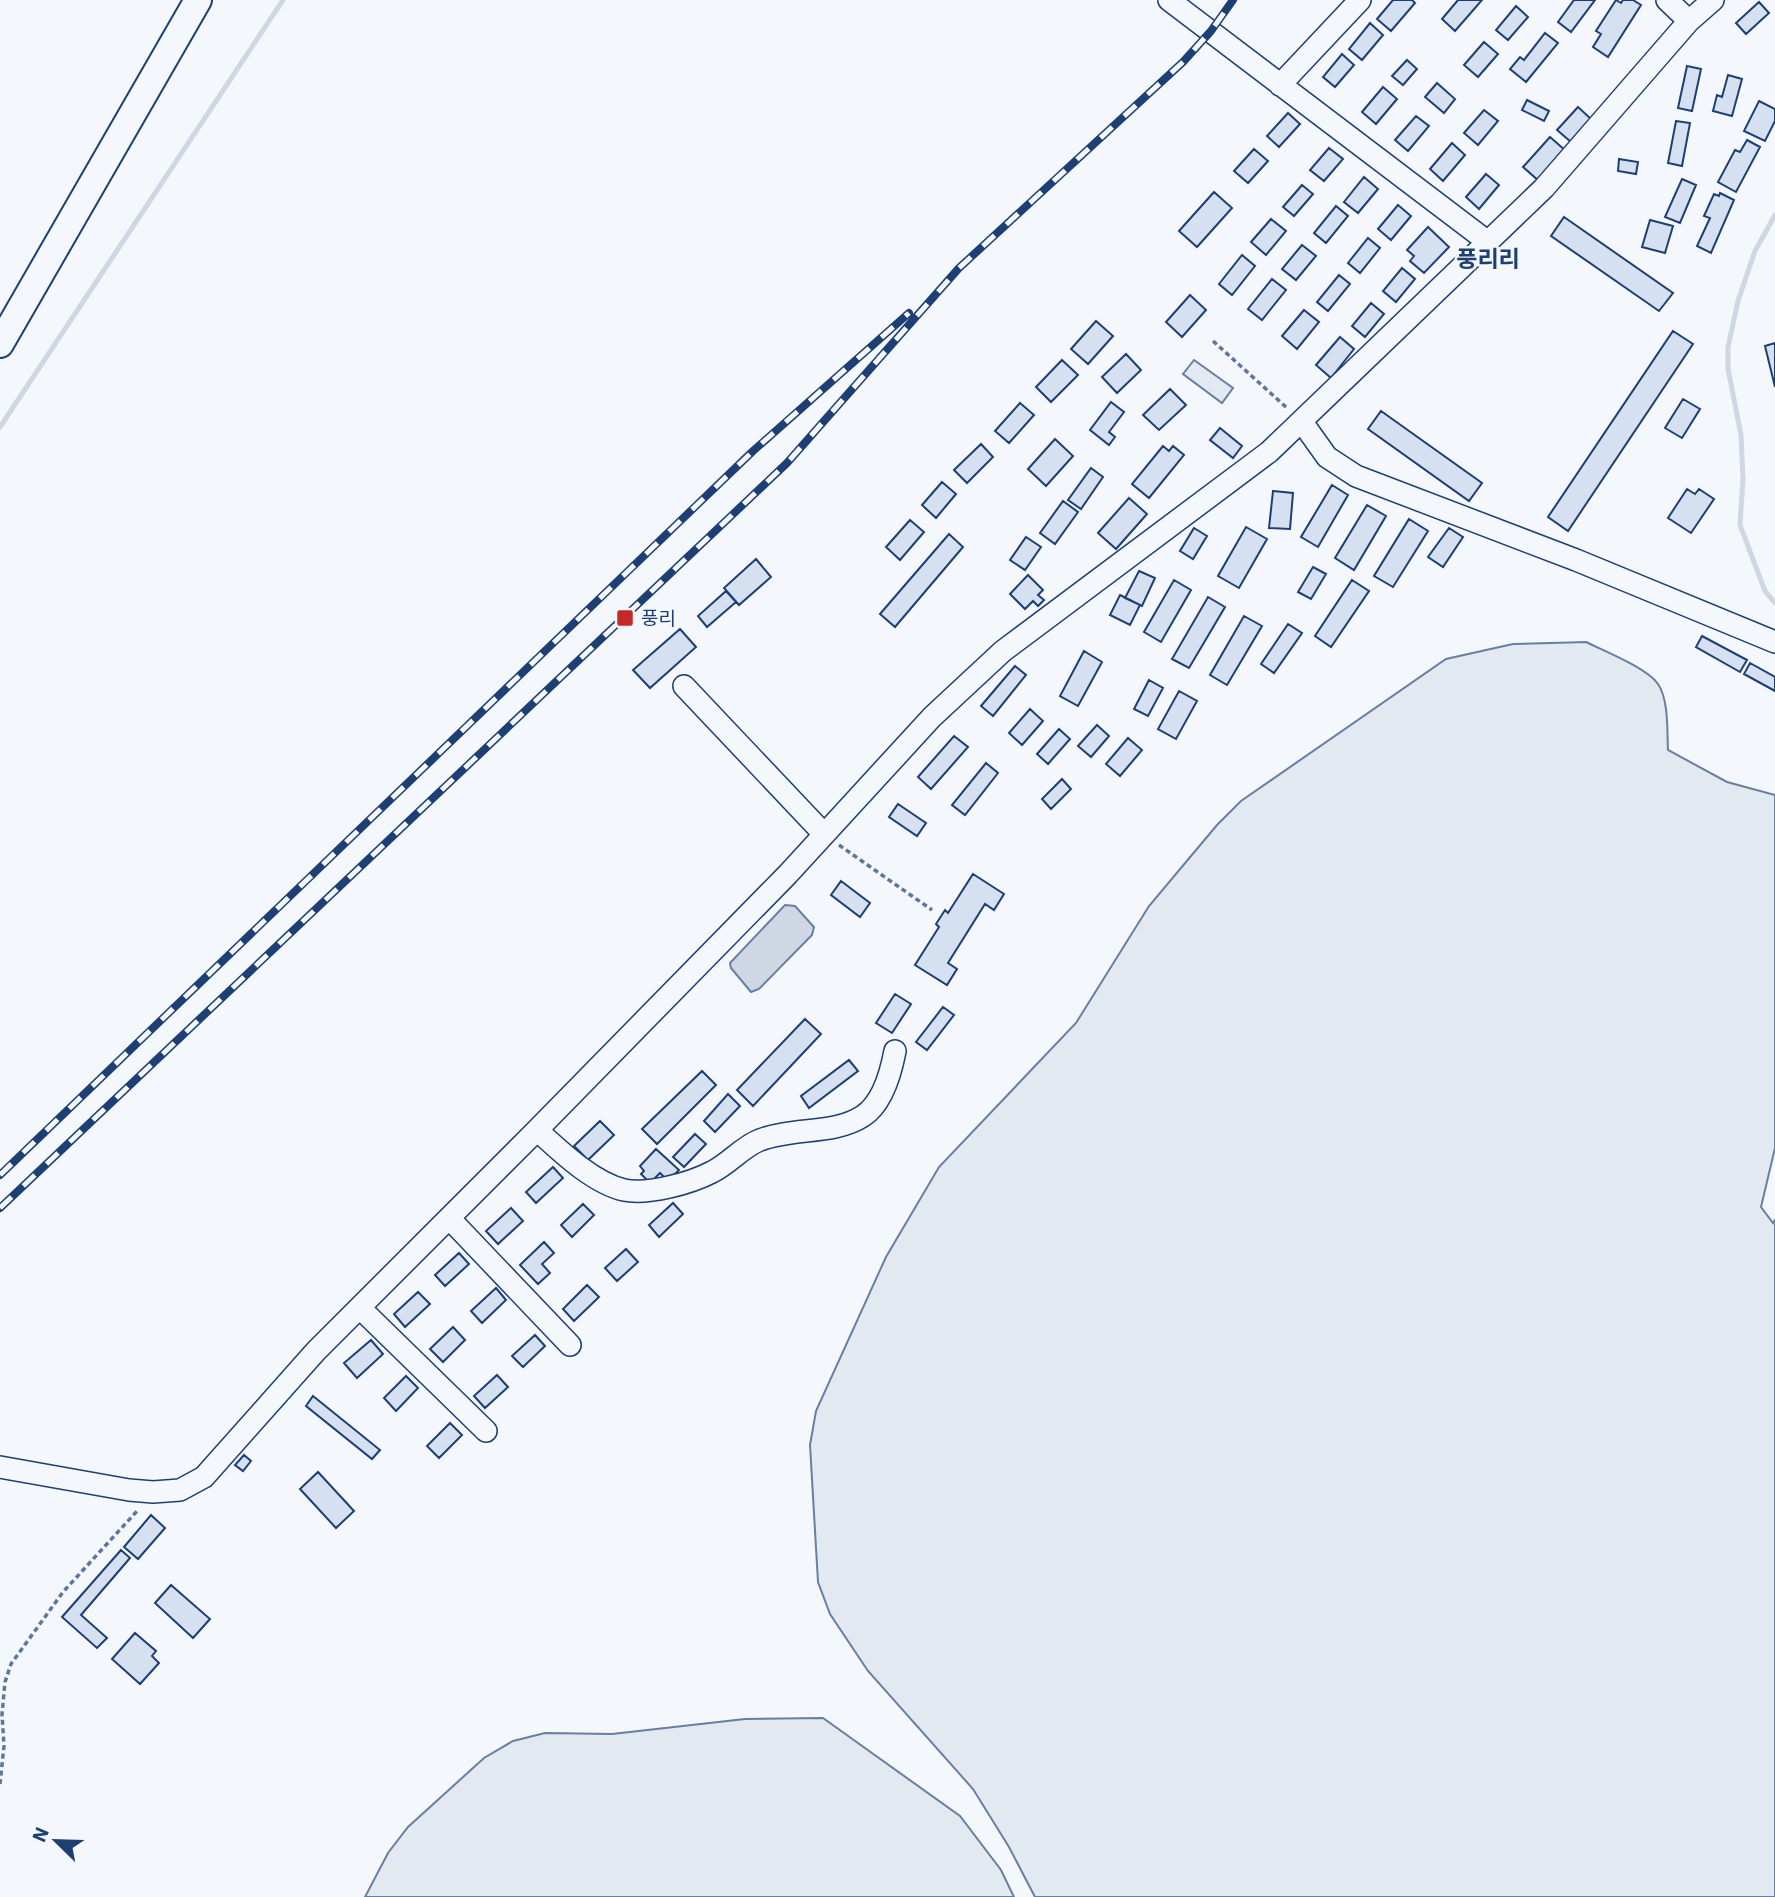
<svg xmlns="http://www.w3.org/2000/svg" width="1775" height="1897" font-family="'IBM Plex Sans','Noto Sans KR',sans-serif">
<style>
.green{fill:#e3e9f0;stroke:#687fa3;stroke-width:2}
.water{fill:#cfd7e4;stroke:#687fa3;stroke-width:2}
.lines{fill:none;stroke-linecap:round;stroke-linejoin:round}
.stream{stroke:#cfd7e4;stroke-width:5}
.building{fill:#d5e0f0;stroke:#1d3f73;stroke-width:2}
.minor-casing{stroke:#1d3f73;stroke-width:24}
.major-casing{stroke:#1d3f73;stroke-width:30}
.path{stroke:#5e769c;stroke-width:3.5;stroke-dasharray:5 3.5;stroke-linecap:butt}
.minor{stroke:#f4f7fb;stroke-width:21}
.major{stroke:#f4f7fb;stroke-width:26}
.rail-casing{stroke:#1d3f73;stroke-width:8}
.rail{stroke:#f4f7fb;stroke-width:5;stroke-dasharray:16;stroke-linecap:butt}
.poi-dot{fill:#c62828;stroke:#f4f7fb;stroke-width:2.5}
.labels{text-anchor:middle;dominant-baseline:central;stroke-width:5;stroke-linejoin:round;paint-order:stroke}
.poi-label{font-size:19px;fill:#1d3f73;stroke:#f4f7fb;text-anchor:start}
.quarter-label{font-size:23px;font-weight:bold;fill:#1d3f73;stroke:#f4f7fb}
</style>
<rect width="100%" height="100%" fill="#f4f7fb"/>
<path class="green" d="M1194,360L1233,388L1222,403L1183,374Z
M1586,642C1604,651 1647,668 1658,684C1669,700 1667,732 1668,750L1727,782L1775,795V1148L1761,1207L1773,1223L1775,1220V1897H1035L1009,1847L973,1789L868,1671L830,1614L818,1582L810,1445L816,1411L886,1257L939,1167L1076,1023L1149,906L1217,825L1241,801L1446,659L1513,644Z
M823,1718L960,1816L1001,1870L1014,1897H365L388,1853L408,1827L484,1758L513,1741L545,1733L612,1734L745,1719Z"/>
<path class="water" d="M785,905L795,906L814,927L812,935L759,989L751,992L731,968L730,963Z"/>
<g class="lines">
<path class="stream" d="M1775,215L1755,251L1738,301L1728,347V369L1741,435L1743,479L1740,525L1765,591L1775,603
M0,427L283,0"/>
</g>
<path class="building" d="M1393,0H1412L1415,3L1391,31L1377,19Z
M1458,0H1482L1455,31L1442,19Z
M1574,0H1595L1571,32L1558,22Z
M1616,0L1621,3L1623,0H1633L1641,5L1608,57L1593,47L1601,34L1596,31Z
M1759,2L1769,13L1746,34L1736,23Z
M1516,6L1528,17L1508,40L1496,30Z
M1370,23L1383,35L1362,60L1349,49Z
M1545,33L1558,43L1526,82L1510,69L1520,57L1524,60Z
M1484,42L1498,54L1478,77L1464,65Z
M1342,54L1354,65L1335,87L1323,77Z
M1407,60L1417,69L1403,85L1392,76Z
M1687,66L1701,69L1692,111L1678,108Z
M1728,75L1742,79L1732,116L1713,111L1717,95L1722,97Z
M1437,83L1455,99L1444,113L1425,97Z
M1383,87L1397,99L1376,124L1362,112Z
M1527,100L1549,111L1544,121L1522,110Z
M1759,101L1775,109V121L1765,141L1744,131Z
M1578,107L1591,119L1571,142L1557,130Z
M1484,110L1498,121L1478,145L1464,133Z
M1288,113L1300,124L1279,147L1267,136Z
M1416,116L1429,126L1408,151L1395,140Z
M1676,121L1690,123L1682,166L1668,163Z
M1550,137L1566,151L1539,181L1523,167Z
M1747,140L1760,147L1736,192L1718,182L1735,150L1740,152Z
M1452,143L1465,155L1443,181L1430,169Z
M1329,148L1343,159L1324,181L1310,170Z
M1254,149L1268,161L1248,183L1234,171Z
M1619,159L1638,162L1636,174L1618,171Z
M1486,174L1499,185L1479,209L1466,197Z
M1364,177L1378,189L1358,213L1344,202Z
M1682,179L1696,185L1680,223L1665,217Z
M1302,185L1313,194L1294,216L1283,207Z
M1214,192L1232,208L1197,247L1179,231Z
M1720,193L1734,200L1711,253L1697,246L1710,218L1704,216L1714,194L1719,196Z
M1398,205L1411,216L1391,240L1378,229Z
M1336,206L1348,216L1326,243L1314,233Z
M1564,217L1673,293L1659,311L1551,236Z
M1271,219L1286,231L1266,255L1251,242Z
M1650,220L1673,226L1665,253L1642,247Z
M1428,227L1449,247L1424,273L1410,261L1414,256L1407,250Z
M1368,238L1380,248L1360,273L1348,263Z
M1302,245L1316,256L1296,280L1282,269Z
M1242,255L1255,266L1232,295L1219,284Z
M1402,268L1415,279L1396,302L1383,291Z
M1339,275L1350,284L1328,311L1317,302Z
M1272,279L1286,290L1262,320L1248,309Z
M1190,295L1206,310L1182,337L1166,322Z
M1371,303L1384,314L1365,337L1352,326Z
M1304,310L1319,322L1297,349L1282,336Z
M1096,321L1113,336L1088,364L1071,349Z
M1673,331L1693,344L1568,531L1548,517Z
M1340,337L1354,349L1331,378L1316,365Z
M1775,343V387L1765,346Z
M1126,354L1141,370L1117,393L1102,377Z
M1062,360L1078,375L1051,402L1036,387Z
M1170,389L1186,405L1159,430L1143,415Z
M1683,399L1700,409L1682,438L1665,428Z
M1111,402L1124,412L1109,432L1115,437L1109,445L1090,430Z
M1020,403L1034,415L1009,443L995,431Z
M1381,411L1482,483L1469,501L1368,429Z
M1220,428L1242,446L1233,458L1210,440Z
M1055,439L1073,456L1046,486L1028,469Z
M981,444L993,457L967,483L954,470Z
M1163,446L1169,451L1173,446L1184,455L1149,498L1132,484Z
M1091,468L1103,477L1081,509L1068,500Z
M942,482L956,494L936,518L922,505Z
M1332,485L1348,495L1318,547L1301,537Z
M1687,489L1695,494L1699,489L1714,499L1691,533L1668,518Z
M1273,491L1293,493L1290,529L1269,528Z
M1129,498L1147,514L1116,549L1098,533Z
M1063,501L1078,512L1055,544L1040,533Z
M1367,505L1386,516L1354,570L1335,558Z
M1409,519L1428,531L1393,587L1374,576Z
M910,520L924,532L900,560L886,547Z
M1246,527L1267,539L1239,588L1218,576Z
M1194,528L1207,536L1193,559L1180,551Z
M1449,528L1463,537L1443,567L1428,557Z
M949,534L963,547L895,627L880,614Z
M1026,537L1041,547L1025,570L1010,560Z
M756,559L771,577L739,605L724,588Z
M1313,567L1326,574L1311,599L1298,592Z
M1139,571L1155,578L1142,606L1125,598Z
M1028,575L1043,590L1038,595L1044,600L1038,606L1033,601L1025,609L1010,594Z
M1174,580L1191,590L1161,642L1144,632Z
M1352,580L1369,591L1331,647L1315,636Z
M726,591L736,602L707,627L698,616Z
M1120,595L1140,605L1130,625L1110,615Z
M1208,597L1225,607L1189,668L1172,659Z
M1244,616L1262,626L1227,685L1210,675Z
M1288,624L1302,633L1274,673L1261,664Z
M680,629L696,647L650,688L633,670Z
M1702,636L1747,660L1740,672L1696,647Z
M1084,651L1102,662L1078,706L1060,696Z
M1750,663L1775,677V691L1744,674Z
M1015,666L1026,675L993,716L981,706Z
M1149,680L1163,688L1148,716L1134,709Z
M1179,691L1197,701L1176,739L1158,729Z
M1030,709L1043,721L1022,745L1009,733Z
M1097,725L1109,736L1091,757L1078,746Z
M1059,729L1070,739L1048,764L1037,754Z
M954,736L968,747L931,789L918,777Z
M1128,738L1142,750L1120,776L1106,764Z
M986,763L998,773L965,815L952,805Z
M1062,779L1071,789L1051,809L1042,799Z
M898,804L926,823L917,836L889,817Z
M973,874L1004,894L994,910L985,904L948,963L957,969L947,985L915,965L939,927L936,924L945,910L948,913Z
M841,881L870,903L860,917L831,895Z
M895,994L911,1004L892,1033L876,1023Z
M943,1007L954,1015L927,1050L916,1042Z
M805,1019L821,1034L753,1106L737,1090Z
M849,1060L858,1071L809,1108L801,1096Z
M702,1071L716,1085L657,1144L642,1129Z
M728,1094L740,1106L715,1132L704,1121Z
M600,1121L614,1135L588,1160L574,1146Z
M695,1134L706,1144L684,1167L673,1157Z
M656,1149L679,1170L668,1181L660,1173L650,1183L641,1174L644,1171L640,1166Z
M553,1167L563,1178L536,1203L526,1192Z
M673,1203L683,1214L659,1237L649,1225Z
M583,1204L594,1215L572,1237L561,1225Z
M511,1208L523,1221L498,1244L486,1231Z
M544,1242L554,1253L542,1264L550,1273L538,1284L520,1265Z
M626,1249L638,1262L617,1281L605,1268Z
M459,1253L469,1264L445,1286L435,1275Z
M587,1285L599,1297L574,1321L563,1309Z
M496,1288L506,1300L482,1323L471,1311Z
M418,1292L430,1304L405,1327L394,1314Z
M453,1327L465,1340L443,1362L430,1349Z
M535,1335L545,1346L523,1367L512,1356Z
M371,1340L383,1354L357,1378L344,1363Z
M497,1375L508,1387L485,1408L474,1396Z
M406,1376L418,1388L396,1411L384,1398Z
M313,1396L380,1450L372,1459L306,1406Z
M450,1423L462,1435L439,1458L427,1446Z
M244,1455L251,1461L243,1471L235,1465Z
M318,1472L354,1511L336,1528L300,1489Z
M151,1515L165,1528L138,1559L124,1547Z
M121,1550L130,1558L81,1615L107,1638L97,1648L62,1617Z
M171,1585L210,1619L193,1638L155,1603Z
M135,1633L156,1651L152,1656L159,1663L140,1684L112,1659Z"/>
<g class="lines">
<defs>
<path id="minor" d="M1169,0L1488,242
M1667,0L1689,21
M1280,85L1360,0
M1302,422L1327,457L1356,476L1576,560L1775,642
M684,686L823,833
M537,1130C560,1151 593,1183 624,1190C648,1195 691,1183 712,1172C729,1164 743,1146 760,1140C793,1127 834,1135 863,1116C883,1103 891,1072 895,1051
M449,1218L570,1345
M360,1308L486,1431
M0,1467L129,1490L153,1492L180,1490L204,1477L316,1351L537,1130L788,874L932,717L1003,651L1269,452L1544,188L1689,21L1713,0"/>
<path id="major" d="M0,344L198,0"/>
</defs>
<use href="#minor" class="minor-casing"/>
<use href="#major" class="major-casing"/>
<path class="path" d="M1213,341L1287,408
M839,845L932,910
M0,1784L4,1746L2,1714L5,1682L11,1664L63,1592L138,1510"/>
<use href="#minor" class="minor"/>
<use href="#major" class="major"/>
<defs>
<path id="rail" d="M0,1175L753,451L909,313
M0,1208L787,463L959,268L1183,62L1211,31L1233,0"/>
</defs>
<use href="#rail" class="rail-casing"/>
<use href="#rail" class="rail"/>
</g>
<rect class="poi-dot" x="616" y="609" width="18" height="18" rx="3.5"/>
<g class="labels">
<g class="poi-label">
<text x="641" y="618">풍리</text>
</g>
<g class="quarter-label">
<text x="1488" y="258">풍리리</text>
</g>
</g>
<g transform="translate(56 1841) rotate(293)" stroke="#f4f7fb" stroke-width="5" paint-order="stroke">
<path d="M0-5L12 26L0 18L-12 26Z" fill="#1d3f73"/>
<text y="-10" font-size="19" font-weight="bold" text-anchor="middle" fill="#1d3f73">N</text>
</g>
</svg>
